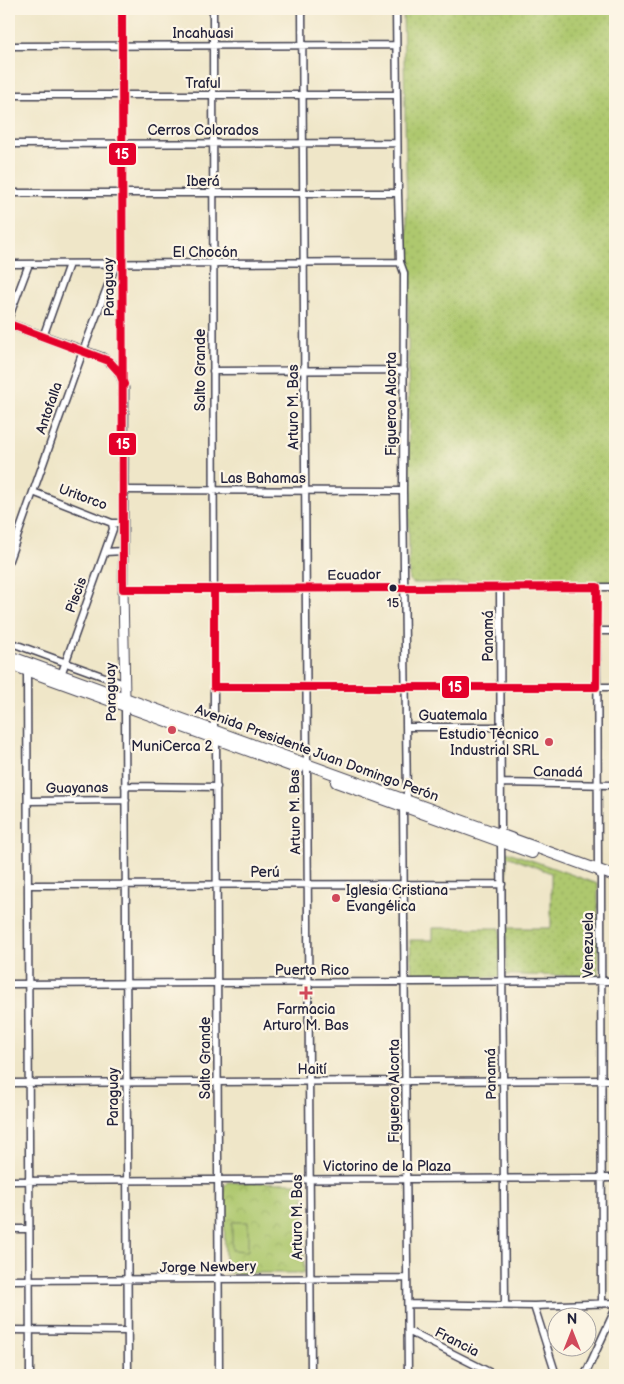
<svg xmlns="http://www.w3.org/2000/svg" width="624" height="1384" font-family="'Balsamiq Sans',sans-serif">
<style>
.grass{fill:url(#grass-dots);stroke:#687554;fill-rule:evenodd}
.park{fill:url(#park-crowns);stroke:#687554}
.pitch{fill:#aec86e;stroke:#687554}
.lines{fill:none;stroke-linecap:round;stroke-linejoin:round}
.street-casing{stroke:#413f50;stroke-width:9}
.secondary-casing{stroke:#413f50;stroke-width:11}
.primary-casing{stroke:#413f50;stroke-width:12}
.street{stroke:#fff;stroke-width:6}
.secondary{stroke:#fff;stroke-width:9}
.primary{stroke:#fff;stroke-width:10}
.bus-1-casing{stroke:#fcf5e5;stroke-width:11}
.bus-1{stroke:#e4002b;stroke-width:8}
.bus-dot{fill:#22223b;stroke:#fcf5e5;stroke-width:2}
.poi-dot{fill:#d1495b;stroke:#fcf5e5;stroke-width:2}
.labels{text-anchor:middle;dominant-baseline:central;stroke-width:4.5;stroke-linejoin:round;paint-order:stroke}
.bus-label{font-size:13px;fill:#22223b;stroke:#fcf5e5}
.street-label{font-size:14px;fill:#22223b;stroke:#fcf5e5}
.poi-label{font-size:14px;fill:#22223b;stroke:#fcf5e5}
.line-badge{stroke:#fcf5e5;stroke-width:2}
.badge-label{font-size:14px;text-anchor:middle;font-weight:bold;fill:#fff}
</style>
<defs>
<pattern id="grass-dots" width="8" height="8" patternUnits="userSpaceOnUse" patternTransform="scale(1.25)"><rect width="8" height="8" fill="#aec86e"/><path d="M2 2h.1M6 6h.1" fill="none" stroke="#95ac60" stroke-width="1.8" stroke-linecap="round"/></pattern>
<pattern id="park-crowns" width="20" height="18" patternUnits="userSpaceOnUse" patternTransform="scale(1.25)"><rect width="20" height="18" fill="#aec86e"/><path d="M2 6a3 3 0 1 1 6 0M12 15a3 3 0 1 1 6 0" fill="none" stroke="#95ac60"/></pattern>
</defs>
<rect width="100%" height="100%" fill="#fcf5e5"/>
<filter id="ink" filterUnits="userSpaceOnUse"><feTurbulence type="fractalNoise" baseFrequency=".02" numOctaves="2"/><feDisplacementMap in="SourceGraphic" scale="10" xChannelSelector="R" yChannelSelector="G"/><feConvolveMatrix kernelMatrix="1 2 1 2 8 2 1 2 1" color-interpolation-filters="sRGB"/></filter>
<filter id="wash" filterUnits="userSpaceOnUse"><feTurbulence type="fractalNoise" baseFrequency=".0096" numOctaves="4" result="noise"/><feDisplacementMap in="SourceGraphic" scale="20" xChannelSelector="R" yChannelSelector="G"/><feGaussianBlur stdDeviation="1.12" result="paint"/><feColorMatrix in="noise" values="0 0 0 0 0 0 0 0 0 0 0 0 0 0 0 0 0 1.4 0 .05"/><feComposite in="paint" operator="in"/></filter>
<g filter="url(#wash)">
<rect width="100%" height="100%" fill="#efe6c8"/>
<path class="grass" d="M403,9H615V583H412L409,580L408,272Z
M506,851L598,884V976L506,975ZM507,856L551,873V928H507Z
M433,928H500V977L412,978L410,940H433Z"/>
<path class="park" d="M228,1182L304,1183V1273H225L224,1186Z"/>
<path class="pitch" d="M232,1222H248V1251L232,1250Z"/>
</g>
<g filter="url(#ink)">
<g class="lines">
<defs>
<path id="street" d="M122,9L123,378
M213,9L214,731
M302,9L311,1375
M396,9L398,193L400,262L404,273L403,491L407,800
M9,46L396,45
M9,95H396
M9,144L397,143
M9,193H398
M9,264L400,262
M9,317L29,264
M43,337L69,264
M213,371L404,370
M123,490L403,491
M33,492L112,523H123
M105,552L123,551
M9,560L83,351L116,264
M500,587L501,834
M597,587L598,869L601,878L602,1304
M123,589L615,587
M596,631H615
M9,642L124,684
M27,671L30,1375
M61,675L113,529L112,523
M214,687H615
M125,704L128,1375
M406,727H501
M216,740L219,1375
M501,783L615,785
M125,786L217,787
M28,801L126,800
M403,806L408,1375
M501,842L505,1305
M28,885L502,884
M9,984L615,981
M9,1083L615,1080
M9,1181L615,1178
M9,1229H29
M9,1280L407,1278
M408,1304L534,1306L615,1303
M534,1306L556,1375
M9,1330L128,1331
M408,1331L495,1375
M585,1375L615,1310"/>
<path id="secondary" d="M9,324L103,358C116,365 122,373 124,388L123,589L125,698"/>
<path id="primary" d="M9,656L615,876
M9,664L299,769
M336,782L532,853"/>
</defs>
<use href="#street" class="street-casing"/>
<use href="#secondary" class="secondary-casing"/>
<use href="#primary" class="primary-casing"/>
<use href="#street" class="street"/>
<use href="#secondary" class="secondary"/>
<use href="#primary" class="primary"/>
<defs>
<path id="bus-1" d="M122,9L123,589
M9,324L109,361L119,372L124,384
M597,587L596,687H214V589Z
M123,589H214"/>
</defs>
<use href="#bus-1" class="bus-1-casing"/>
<use href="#bus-1" class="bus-1"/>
</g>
</g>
<circle class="bus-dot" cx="393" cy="588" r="4.5"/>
<g class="poi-dot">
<circle cx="172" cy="730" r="5"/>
<circle cx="549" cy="742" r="5"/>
<circle cx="336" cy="898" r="5"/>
<path d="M303.5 985.5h5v5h5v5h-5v5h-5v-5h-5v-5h5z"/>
</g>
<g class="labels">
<g class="bus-label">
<text x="393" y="603">15</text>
</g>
<g class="street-label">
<text x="203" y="33">Incahuasi</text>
<text x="203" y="83">Traful</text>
<text x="203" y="130">Cerros Colorados</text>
<text x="203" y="181">Iberá</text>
<text x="205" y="252">El Chocón</text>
<text transform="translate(109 287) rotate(-91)">Paraguay</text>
<text transform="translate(200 370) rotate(-90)">Salto Grande</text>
<text transform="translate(391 404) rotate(-90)">Figueroa Alcorta</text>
<text transform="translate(293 407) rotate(-90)">Arturo M. Bas</text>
<text transform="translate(49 408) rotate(-71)">Antofalla</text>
<text x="263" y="478">Las Bahamas</text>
<text transform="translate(83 497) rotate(20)">Uritorco</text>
<text transform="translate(354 575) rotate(-1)">Ecuador</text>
<text transform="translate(76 595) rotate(-70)">Piscis</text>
<text transform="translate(488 636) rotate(-90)">Panamá</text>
<text transform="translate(111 692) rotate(-91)">Paraguay</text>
<text x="453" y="715">Guatemala</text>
<text transform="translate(317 753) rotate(20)">Avenida Presidente Juan Domingo Perón</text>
<text transform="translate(558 772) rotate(1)">Canadá</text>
<text transform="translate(77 788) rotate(-1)">Guayanas</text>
<text transform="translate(295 812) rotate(-91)">Arturo M. Bas</text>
<text x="265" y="872">Perú</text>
<text transform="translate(588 945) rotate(-90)">Venezuela</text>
<text x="312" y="970">Puerto Rico</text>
<text transform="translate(205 1058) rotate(-90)">Salto Grande</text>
<text x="312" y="1069">Haití</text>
<text transform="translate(491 1074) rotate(-91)">Panamá</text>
<text transform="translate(394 1091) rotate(-90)">Figueroa Alcorta</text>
<text transform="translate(113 1097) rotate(-90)">Paraguay</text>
<text x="387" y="1166">Victorino de la Plaza</text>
<text transform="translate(297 1217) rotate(-90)">Arturo M. Bas</text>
<text transform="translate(208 1267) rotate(-1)">Jorge Newbery</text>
<text transform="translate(457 1342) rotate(27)">Francia</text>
</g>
<g class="poi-label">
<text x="539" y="734" text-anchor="end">Estudio Técnico<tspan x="539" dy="16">Industrial SRL</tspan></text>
<text x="172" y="746">MuniCerca 2</text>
<text x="346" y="890" text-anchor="start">Iglesia Cristiana<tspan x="346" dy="16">Evangélica</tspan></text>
<text x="306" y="1009">Farmacia<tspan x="306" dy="16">Arturo M. Bas</tspan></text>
</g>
</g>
<g class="line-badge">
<rect x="108" y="142" width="29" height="24" rx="5" fill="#e4002b"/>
<rect x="108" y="432" width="29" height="24" rx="5" fill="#e4002b"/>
<rect x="441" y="675" width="29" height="24" rx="5" fill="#e4002b"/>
</g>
<g class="badge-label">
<text x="122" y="159">15</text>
<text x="123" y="449">15</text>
<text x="455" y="692">15</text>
</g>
<rect width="624" height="1384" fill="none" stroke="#fcf5e5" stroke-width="30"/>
<g transform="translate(572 1332)"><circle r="24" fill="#fcf5e5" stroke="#a5a1a1"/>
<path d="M0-4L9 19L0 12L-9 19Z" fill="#d1495b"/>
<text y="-8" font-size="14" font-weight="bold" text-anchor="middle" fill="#22223b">N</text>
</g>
</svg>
